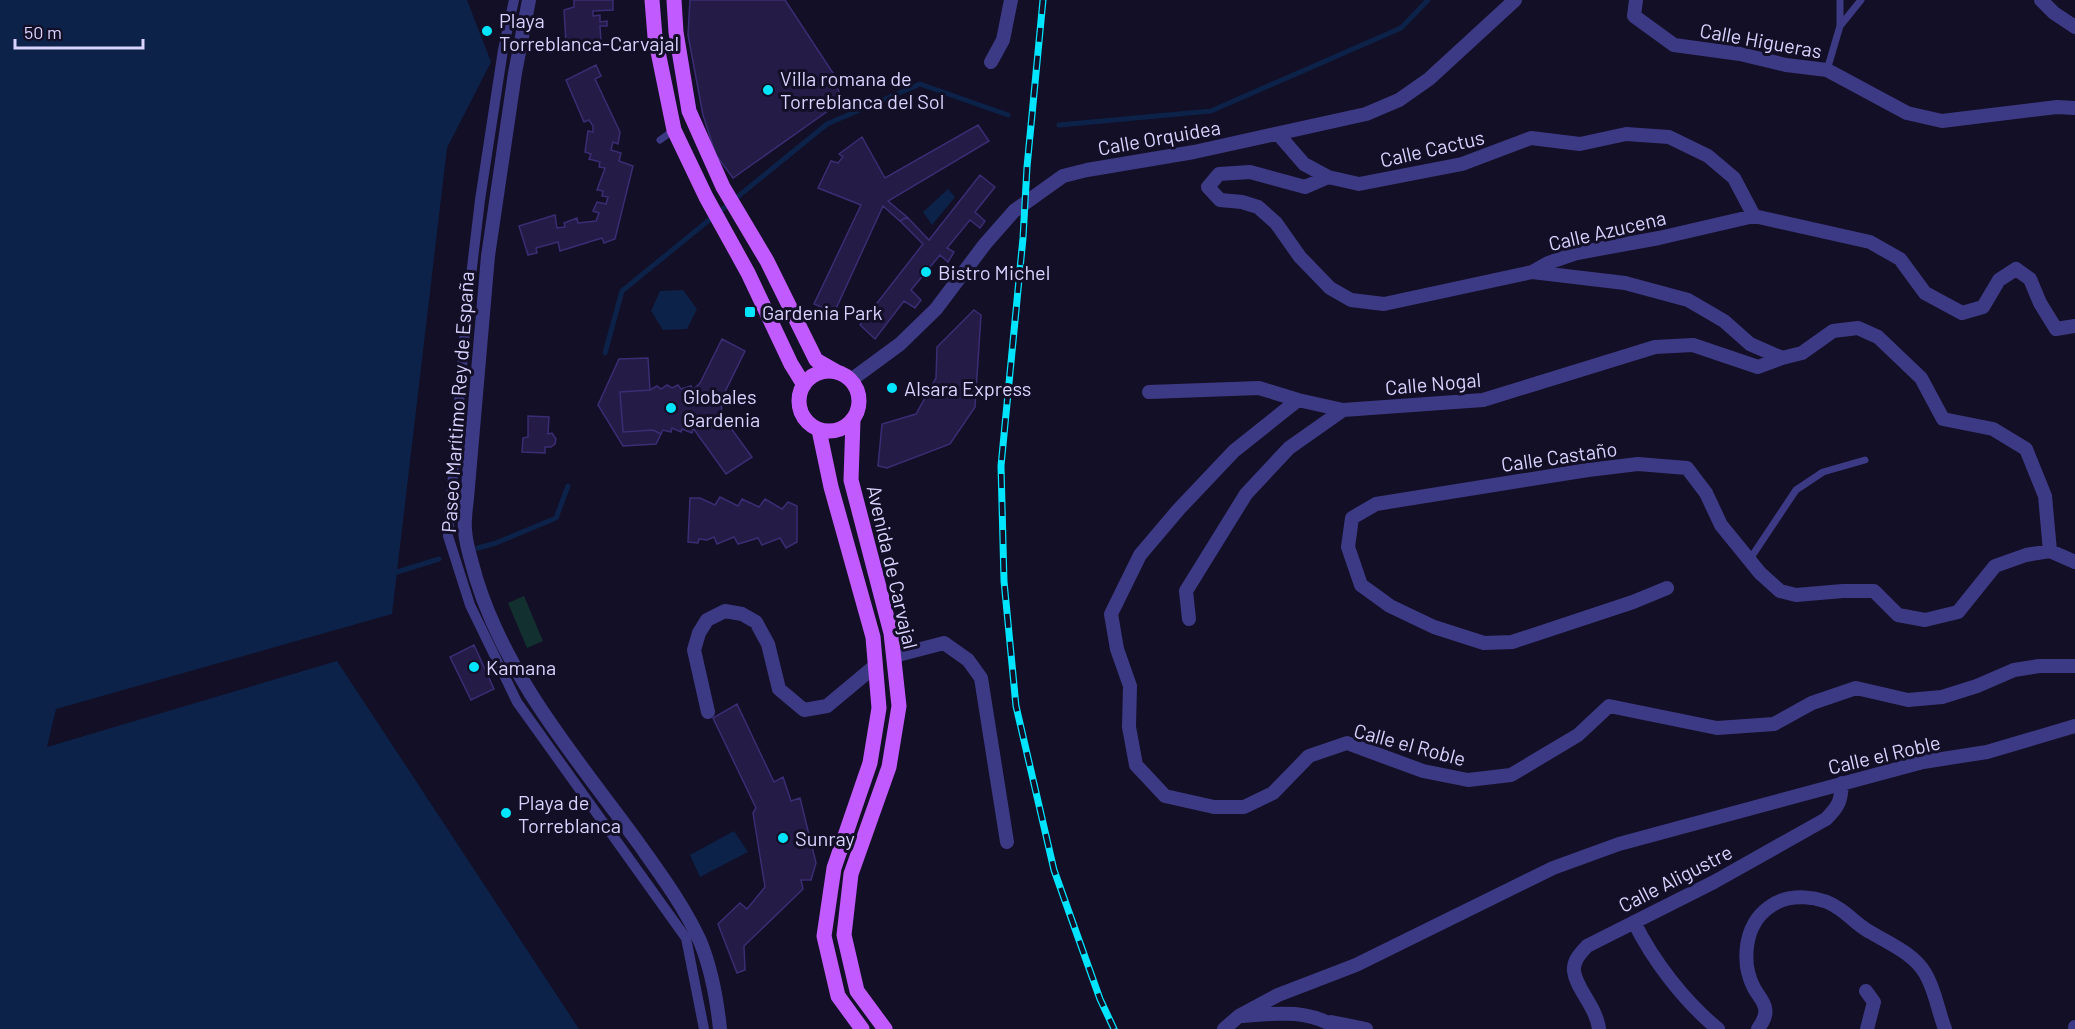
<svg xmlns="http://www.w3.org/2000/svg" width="2075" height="1029" font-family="Barlow,sans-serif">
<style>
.green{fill:#12302f}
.water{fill:#0c2248}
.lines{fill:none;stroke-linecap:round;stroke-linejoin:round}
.stream{stroke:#0c2248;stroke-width:5}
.building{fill:#241b47;stroke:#3b2d73;stroke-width:1.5}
.service{stroke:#3d3a85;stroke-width:7}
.pedestrian{stroke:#3d3a85;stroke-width:10}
.minor{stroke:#3d3a85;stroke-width:14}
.primary{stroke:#c25bff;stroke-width:15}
.rail-casing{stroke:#00e5ff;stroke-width:7}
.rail{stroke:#130f26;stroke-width:4.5;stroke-dasharray:14;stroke-linecap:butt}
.poi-dot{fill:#00e5ff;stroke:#130f26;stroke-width:2}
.labels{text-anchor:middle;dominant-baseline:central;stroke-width:6;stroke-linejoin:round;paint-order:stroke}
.poi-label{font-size:20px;fill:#d9d4ff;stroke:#130f26;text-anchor:start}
.street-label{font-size:20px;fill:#d9d4ff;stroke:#130f26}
</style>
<rect width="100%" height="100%" fill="#130f26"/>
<path class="green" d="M524,596L543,641L527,648L508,603Z"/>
<path class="water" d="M0,0H467L491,62L447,148L392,614L56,709L47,747L337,661L579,1029H0Z
M948,189L955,197L932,225L923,212Z
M683,290L697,309L687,329L663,330L651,311L660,291Z
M734,831L748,852L700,877L690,855Z"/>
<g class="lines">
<path class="stream" d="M1059,125L1211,111L1401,28L1428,0
M605,353L622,291L827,124L920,84L1008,115
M478,548L496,543L556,518L568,486
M397,572L439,559"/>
</g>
<path class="building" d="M574,0H613V10L593,11V16L600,15V22L607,21V26H600L601,42L566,44L564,10L574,7Z
M690,0H785L833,73L842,101L733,178L716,155L703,115L688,35Z
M596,65L601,76L595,79L620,132L618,144L613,142L611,150L621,153L619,161L633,166L615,239L604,243L602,238L560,251L558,242L536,248L537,253L528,255L519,226L555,215L557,228L565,227L564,223L577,218L578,223L596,221L599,213L593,211L597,202L606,204L608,197L602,196L603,191L597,190L605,168L599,167L600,162L589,159L591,154L585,152L588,131L593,132V126L589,120L584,122L566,80Z
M978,125L989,141L888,201L907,217L900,221L883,206L834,313L814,304L861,205L818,188L831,161L838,163L843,157L839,154L862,137L885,178Z
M980,175L995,187L975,212L985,221L980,228L970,220L947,248L954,252L948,262L940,255L911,290L921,300L915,308L904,301L875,339L860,325L923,244L900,221L907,217L929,240Z
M974,310L981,315L975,407L950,444L887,468L878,466L882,424L916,414L936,378L937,347Z
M722,339L745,351L721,400L722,416L752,457L726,474L693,428L692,433L682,429L681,432L672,428L671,432L663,430L661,434L653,430L623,432L620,392L650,390L657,386L661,389L667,385L672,388L678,385L681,389L691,386L693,390L700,383Z
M648,358L650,390L620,392L623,432L653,430L661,434L656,444L623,446L598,405L619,359Z
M528,416L549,417L548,434L552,433L556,439L555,444L551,447H545V453L522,452L523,438L528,437Z
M720,497L738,506L742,499L759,507L765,499L782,509L788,502L797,506V542L786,548L780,538L762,545L758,538L738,544L734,537L717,544L714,537L707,540L699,539L698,543L688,542L690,498H700L715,505Z
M474,645L494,689L471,700L450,657Z
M737,704L774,782L783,777L791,801L800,798L816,863L811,880H801L803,889L744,946L745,970L737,973L718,924L740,903L747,909L765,887L753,813L756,808L713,718Z"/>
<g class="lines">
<path class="service" d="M1840,26L1861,0
M1827,70L1840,26V0
M660,140L674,130
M1750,559L1796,490L1823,472L1865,460"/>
<path class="pedestrian" d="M514,0L503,50L480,200L466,318L448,536L470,605L517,702L686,938L704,1029"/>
<path class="minor" d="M529,0L515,73L488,256L467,498C466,508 464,519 465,530C466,547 472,562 476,578C507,679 578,760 639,844C661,875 684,906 700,941C711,968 717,1000 720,1029
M1636,0L1634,16L1674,45L1740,54L1786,65L1827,70L1907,113L1942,121L2057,107L2075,108
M2041,0L2054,13L2075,27
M991,62L1003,40L1011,0
M1278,134L1304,164L1328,177L1359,184L1462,164L1531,138L1580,144L1626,134L1669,137L1708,156L1734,178L1754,216
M1328,177L1305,187L1250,172L1219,174L1208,187L1220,200L1242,202L1258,207L1276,223L1300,257L1330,288L1351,300L1384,304L1532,272L1548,263L1577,253L1659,238L1754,216L1870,242L1900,259L1925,293L1962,313L1983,307L1999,280L2016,269L2030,279L2040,303L2056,329L2075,326
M1532,272L1625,283L1688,300L1724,321L1750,344L1782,358
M851,380L900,344L936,309L985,244L1014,211L1063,176L1087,170L1194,152L1366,114L1399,100L1429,79L1515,0
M1149,392L1259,388L1298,400L1343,410L1483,400L1655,347L1693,345L1758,367L1782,358L1802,353L1833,331L1858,328L1878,337L1921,378L1943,419L1993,429L2026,449L2045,496L2050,551
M1298,400L1234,451L1179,509L1140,555L1111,614L1117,649L1130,686L1129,727L1136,765L1165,796L1214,807H1244L1273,793L1309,756L1347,743L1423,771L1468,780L1511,775L1578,735L1609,706L1717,728L1774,724L1812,703L1856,688L1908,700L1942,697L1977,686L2014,670L2039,666H2075
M1667,588L1633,602L1512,642L1484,643L1434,627L1390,606L1361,585L1348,547L1352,518L1376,504L1588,470L1638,464L1687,468L1706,493L1721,525L1760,573L1780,591L1796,595L1843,591H1874L1898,615L1925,620L1958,612L1995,566L2026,555L2050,551L2075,562
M1189,619L1186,591L1246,494L1289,448L1343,410
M894,656L944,643L968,660L981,678L1007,842
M708,712L694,650L699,633L707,620L725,611L742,614L756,622L768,644L779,689L804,710L827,706L875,666
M1634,922C1653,961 1685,1002 1718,1029
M1866,991L1874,1002L1867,1029
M1243,1016C1278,1013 1308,1009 1339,1029
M1331,1022L1366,1029
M1224,1029L1239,1016L1278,995L1356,965L1553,868L1619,844L1923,762L1987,752L2075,726
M1599,1029C1596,1006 1576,989 1574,971C1573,960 1581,953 1587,946L1714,882L1826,819C1839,806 1841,801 1842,783
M1758,1029C1762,1023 1767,1016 1765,1008C1764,1001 1757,994 1754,988C1741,963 1744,926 1768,908C1788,892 1821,895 1841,910C1851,917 1859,926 1870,932C1889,943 1914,954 1925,973C1935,989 1938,1011 1945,1029
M2075,1029V1027"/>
<path class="primary" d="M652,0L655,37L674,130L706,197L748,273L791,364L804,385
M674,0L676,32L689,111L723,187L767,261L816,360L837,372
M799 401a30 30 0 1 1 60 0a30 30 0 1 1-60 0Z
M853,420L851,480L891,633L899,706L889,767L851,874L844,935L857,991L885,1029
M819,430L831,487L873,637L879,708L870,763L834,868L824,936L838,996L862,1029"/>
<defs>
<path id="rail" d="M1043,0L1027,167L1023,238L1001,466L1004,581L1016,706L1054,870L1100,999L1114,1029"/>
</defs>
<use href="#rail" class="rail-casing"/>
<use href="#rail" class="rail"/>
</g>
<g class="poi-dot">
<circle cx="487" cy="31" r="6"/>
<circle cx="768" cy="90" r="6"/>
<circle cx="926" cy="272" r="6"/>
<rect x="744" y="306" width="12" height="12" rx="3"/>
<circle cx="892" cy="388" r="6"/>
<circle cx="671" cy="408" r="6"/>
<circle cx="474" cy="667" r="6"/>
<circle cx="506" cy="813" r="6"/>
<circle cx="783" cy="838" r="6"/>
</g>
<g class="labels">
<g class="poi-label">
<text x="499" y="20">Playa<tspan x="499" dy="23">Torreblanca-Carvajal</tspan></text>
<text x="780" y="78">Villa romana de<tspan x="780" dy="23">Torreblanca del Sol</tspan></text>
<text x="938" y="272">Bistro Michel</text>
<text x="762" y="312">Gardenia Park</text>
<text x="904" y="388">Alsara Express</text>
<text x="683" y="396">Globales<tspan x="683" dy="23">Gardenia</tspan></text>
<text x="486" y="667">Kamana</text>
<text x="518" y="802">Playa de<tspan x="518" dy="23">Torreblanca</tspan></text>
<text x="795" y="838">Sunray</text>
</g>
<g class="street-label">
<text transform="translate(1761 40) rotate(10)">Calle Higueras</text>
<text transform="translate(1159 137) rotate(-10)">Calle Orquidea</text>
<text transform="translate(1432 148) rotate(-13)">Calle Cactus</text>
<text transform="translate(1607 230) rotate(-13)">Calle Azucena</text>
<text transform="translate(1433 383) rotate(-5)">Calle Nogal</text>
<text transform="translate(457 402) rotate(-86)">Paseo Marítimo Rey de España</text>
<text transform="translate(1559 456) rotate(-8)">Calle Castaño</text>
<text transform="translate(893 567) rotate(77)">Avenida de Carvajal</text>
<text transform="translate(1410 744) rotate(15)">Calle el Roble</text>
<text transform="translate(1884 754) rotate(-13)">Calle el Roble</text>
<text transform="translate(1675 878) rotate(-27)">Calle Aligustre</text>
</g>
</g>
<path d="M15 39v9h128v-9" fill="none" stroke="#d9d4ff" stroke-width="3"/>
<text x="24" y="39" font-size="18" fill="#d9d4ff" stroke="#130f26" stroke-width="4.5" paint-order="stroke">50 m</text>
</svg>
